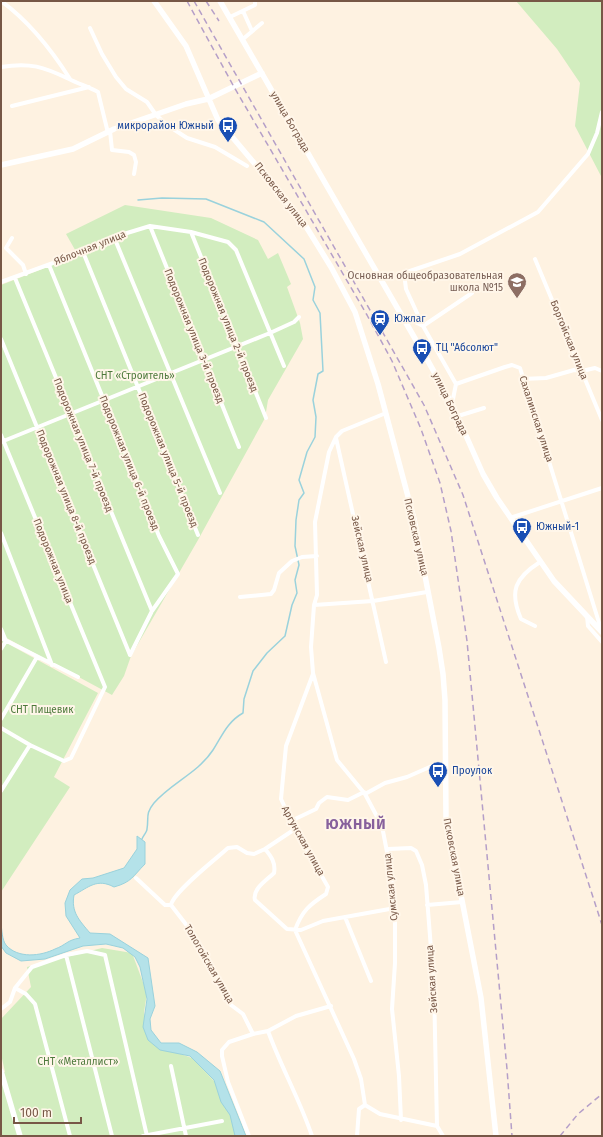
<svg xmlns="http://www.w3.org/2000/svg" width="603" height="1137" font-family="'Fira Sans',sans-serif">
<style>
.green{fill:#d2edbf}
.water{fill:#b4e2e9;stroke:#9ad2dc}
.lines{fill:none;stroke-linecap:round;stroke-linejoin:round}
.stream{stroke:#9ad2dc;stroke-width:1.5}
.street{stroke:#fff;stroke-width:4}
.secondary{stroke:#fff;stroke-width:5.5}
.rail{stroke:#b59fc8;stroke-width:1.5;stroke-dasharray:6 4;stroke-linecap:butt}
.labels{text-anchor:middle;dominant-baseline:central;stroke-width:4;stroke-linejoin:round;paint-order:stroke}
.street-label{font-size:10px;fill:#775746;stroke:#fff6e9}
.transit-label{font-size:10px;fill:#164399;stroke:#fff6e9;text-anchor:start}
.education-label{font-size:10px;fill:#785e54;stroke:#fff6e9;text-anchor:end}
.park-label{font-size:10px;fill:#4d793b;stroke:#fff6e9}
.district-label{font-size:14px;font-weight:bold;letter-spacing:1px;fill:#87619c;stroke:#fff6e9}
</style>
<rect width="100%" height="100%" fill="#fef2e1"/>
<path class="green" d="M516,1H602V178L575,126L580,83L557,49Z
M125,205L211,218L258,240L268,259L278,253L291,284L287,287L300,323L303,339L268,400L265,418L198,540L131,656L124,676L112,695L1,635V285L78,255L66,234Z
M1,640L98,693L54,777L70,787L1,892Z
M102,948L132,953L147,993L144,1012L147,1034L169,1050L192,1058L215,1082L225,1101L239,1136H1V1073L5,1072L1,1054V1019L31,987L27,967Z"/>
<path class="water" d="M137,836L145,842V864C133,876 132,882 114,887C97,878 89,887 74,895C71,912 79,920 90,933L110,934L148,958L155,1006L150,1019L151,1030L161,1043H179L197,1052L220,1071L246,1136H235L230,1115L221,1102L214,1080L190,1056L160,1050L148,1040L143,1027L147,999L140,967L135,957L123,948L106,944L83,946L45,959L21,961L6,953L1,946V924C2,930 2,940 6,945C18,959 41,956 55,949C66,945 67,940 80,938L66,916L65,903L70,890L82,879L93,878L124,868L137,849Z"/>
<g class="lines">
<path class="stream" d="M138,200L162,198L206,199L264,222L304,259L315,287L313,300L320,313L323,371L318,374L313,400L316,417L315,437L307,452L299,480L304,493L299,500L296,520L295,546L299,565L295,580L297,593L292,605L285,636L267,653L253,671L244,699L243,713C227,722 222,736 213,750C198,773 171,783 154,803C145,814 149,817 147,829C147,832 143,836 142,839"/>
<path class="street" d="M1,1C30,22 51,49 70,79
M243,11L252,31
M230,17L255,5V1
M90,28L102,54L116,77L126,89L147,102L156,115L167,125L187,138L215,147L247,166
M243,39L262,23
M1,67C30,62 44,67 69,79C79,84 89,87 98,92L108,133
M12,106L89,87
M110,131L112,150L129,152L134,155L136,162L134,174
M150,226L239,447
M191,232L266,418
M114,237L220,493
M12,238L6,248L23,265L26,274
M83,252L198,535
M535,259L602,420
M49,265L159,536L178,574L152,611L130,655
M15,278L152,611
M1,282L83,252L114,237L150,226L191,232L228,242L236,250L284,366
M472,293L423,326L456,384L505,367L512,365L520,368L601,629
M402,315L423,326L406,289L404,273L460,254L538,212L588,154L597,133L602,112
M1,339L130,655
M522,379L546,378L574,370L582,371L595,368L602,371
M452,404L456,384
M386,413L342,431L336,437L329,452L315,522L317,595L314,605L311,647L313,673L337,760L365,794L382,826L392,878L395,921V963L392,1009L399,1076L401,1120
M458,416L484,408
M1,435L105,687L71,758L64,761L30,745L1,728
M336,438L386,662
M1,442L270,333L294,322L299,317
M510,518L602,488
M1,533L52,665
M240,597L271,594L274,590L279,573L292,561L302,557L317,556
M314,605L373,601L427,592
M587,616L588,626L602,642
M535,626L521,619C509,591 515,578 540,562
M1,629L6,641L1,649
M1,638L78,677
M313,674L286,746L281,799L295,829L328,887L326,894C309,905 302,911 295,930L354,1059L361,1079L365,1105
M1,719L37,657
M1,791L30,745
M365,794L385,783L407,777L432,766L445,764
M291,821L316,809L319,803L327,797L348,800L364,792
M265,849L295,829
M388,849L411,848L416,851L422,865L426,885L434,987L437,1126L443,1136
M136,878L165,905H171L188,927L206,954L231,1005L243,1014L253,1034L268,1031L296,1016L331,1006
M171,905C173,892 217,858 228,848L237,847L247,853L254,854L265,849C271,856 276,863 274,873C267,880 252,889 255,900L287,929L301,930L323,921L395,908
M427,905L462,902
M345,917L371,981
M66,955L112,1136
M15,988L26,994L35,1004L70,1136
M1,1009L10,1002L15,988L32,967L66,955L87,951L105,955L147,1136
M268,1031C281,1067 300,1100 312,1136
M171,1066L186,1136
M365,1105L380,1114L437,1126
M143,1136L222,1121
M249,1136L228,1082L222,1056V1050L229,1042L253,1034
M357,1136L359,1109L365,1105"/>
<path class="secondary" d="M154,1L186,46L218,120L302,220L331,267L355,312L378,384L414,519L439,648L443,674L445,700L446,818L481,998L496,1136
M220,1L428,361L452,404L483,474L497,498L554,581L602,632
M1,165L73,149L114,129L186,104L208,99L262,73
M1,1071L20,1136"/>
<path class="rail" d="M187,1L234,87L367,315L392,361L421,429L440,483L451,531L467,641L507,1069L512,1136
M194,1L424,405L463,495L602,925
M206,1L219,21
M560,1136L578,1114L602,1094"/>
</g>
<defs>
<symbol id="bus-pin" viewBox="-11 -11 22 30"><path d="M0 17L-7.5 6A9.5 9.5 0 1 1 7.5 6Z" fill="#1a4fb4" stroke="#fff6e9"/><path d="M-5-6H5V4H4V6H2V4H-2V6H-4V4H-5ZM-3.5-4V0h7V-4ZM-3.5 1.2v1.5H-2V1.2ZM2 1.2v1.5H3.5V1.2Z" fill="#fff"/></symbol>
<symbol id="school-pin" viewBox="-11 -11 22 30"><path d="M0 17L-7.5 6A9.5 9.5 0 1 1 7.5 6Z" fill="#8d6e63" stroke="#fff6e9"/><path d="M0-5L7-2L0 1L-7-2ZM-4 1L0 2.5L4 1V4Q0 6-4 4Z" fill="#fff"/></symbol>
<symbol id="station-pin" viewBox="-11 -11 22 30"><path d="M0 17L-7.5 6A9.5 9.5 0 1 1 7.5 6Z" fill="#1a4fb4" stroke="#fff6e9"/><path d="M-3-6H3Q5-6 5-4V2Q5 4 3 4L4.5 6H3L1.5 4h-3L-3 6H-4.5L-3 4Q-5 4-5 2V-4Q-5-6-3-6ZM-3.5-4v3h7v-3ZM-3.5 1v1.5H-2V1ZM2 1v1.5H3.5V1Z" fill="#fff"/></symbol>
</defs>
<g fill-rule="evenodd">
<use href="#bus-pin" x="217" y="115" width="22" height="30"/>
<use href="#school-pin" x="506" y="271" width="22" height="30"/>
<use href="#station-pin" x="369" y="308" width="22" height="30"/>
<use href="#bus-pin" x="411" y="337" width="22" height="30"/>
<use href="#bus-pin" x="511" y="516" width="22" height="30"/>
<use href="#bus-pin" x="427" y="760" width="22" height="30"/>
</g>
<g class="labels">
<g class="street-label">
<text transform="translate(290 122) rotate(60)">улица Бограда</text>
<text transform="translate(281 195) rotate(52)">Псковская улица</text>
<text transform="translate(90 248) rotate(-22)">Яблочная улица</text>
<text transform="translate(228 325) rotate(68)">Подорожная улица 2-й проезд</text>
<text transform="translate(194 336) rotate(68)">Подорожная улица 3-й проезд</text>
<text transform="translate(569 340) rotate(68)">Боргойская улица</text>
<text transform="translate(450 404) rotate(64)">улица Бограда</text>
<text transform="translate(536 419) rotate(72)">Сахалинская улица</text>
<text transform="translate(83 445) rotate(68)">Подорожная улица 7-й проезд</text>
<text transform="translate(168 460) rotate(68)">Подорожная улица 5-й проезд</text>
<text transform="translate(129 463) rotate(68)">Подорожная улица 6-й проезд</text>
<text transform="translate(66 497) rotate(68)">Подорожная улица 8-й проезд</text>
<text transform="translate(416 537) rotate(77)">Псковская улица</text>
<text transform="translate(362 549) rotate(77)">Зейская улица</text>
<text transform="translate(53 561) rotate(68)">Подорожная улица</text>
<text transform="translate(303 841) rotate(61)">Аргунская улица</text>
<text transform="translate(454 857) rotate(79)">Псковская улица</text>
<text transform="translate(391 887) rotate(-96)">Сумская улица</text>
<text transform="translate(209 964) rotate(60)">Тологойская улица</text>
<text transform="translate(432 979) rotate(-94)">Зейская улица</text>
</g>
<g class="transit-label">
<text x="214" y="126" text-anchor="end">микрорайон Южный</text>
<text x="394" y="319">Южлаг</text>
<text x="436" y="348">ТЦ "Абсолют"</text>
<text x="536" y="527">Южный-1</text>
<text x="452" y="771">Проулок</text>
</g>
<g class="education-label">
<text x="503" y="276">Основная общеобразовательная<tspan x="503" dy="12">школа №15</tspan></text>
</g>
<g class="park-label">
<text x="135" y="376">СНТ «Строитель»</text>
<text x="42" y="710">СНТ Пищевик</text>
<text x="78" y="1062">СНТ «Металлист»</text>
</g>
<g class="district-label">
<text x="356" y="824">ЮЖНЫЙ</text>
</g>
</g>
<rect width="603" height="1137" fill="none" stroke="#775746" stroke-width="4"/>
<path d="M14 1117v6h67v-6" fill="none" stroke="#775746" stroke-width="2"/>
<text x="20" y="1117" font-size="12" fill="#775746" stroke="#fff6e9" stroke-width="3" paint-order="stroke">100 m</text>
</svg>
